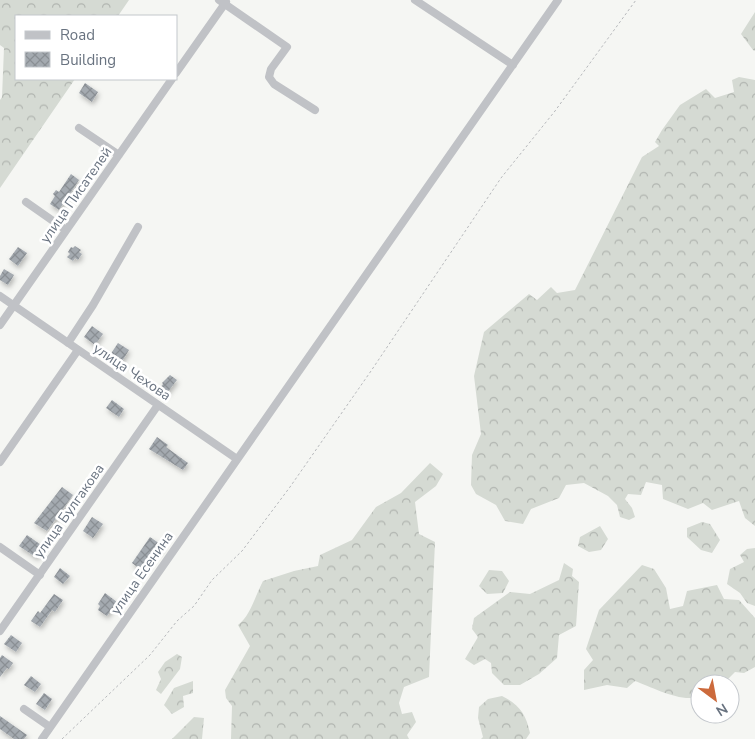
<svg xmlns="http://www.w3.org/2000/svg" width="755" height="739" font-family="'Nunito Sans',sans-serif">
<style>
.forest{fill:url(#forest-crowns)}
.building{fill:url(#building-cross-hatch);filter:url(#shadow)}
.lines{fill:none;stroke-linecap:round;stroke-linejoin:round}
.path{stroke:#b7b9bc;stroke-width:1;stroke-dasharray:2.5 2.5;stroke-linecap:butt}
.minor{stroke:#c0c2c6;stroke-width:8}
.labels{text-anchor:middle;dominant-baseline:central;stroke-width:5;stroke-linejoin:round;paint-order:stroke}
.street-label{font-size:14px;fill:#697380;stroke:#fff}
</style>
<defs>
<pattern id="forest-crowns" width="20" height="18" patternUnits="userSpaceOnUse" patternTransform="scale(1.25)"><rect width="20" height="18" fill="#d5dad3"/><path d="M2 6a3 3 0 1 1 6 0M12 15a3 3 0 1 1 6 0" fill="none" stroke="#b1b5b0"/></pattern>
<pattern id="building-cross-hatch" width="8" height="8" patternUnits="userSpaceOnUse" patternTransform="scale(1.25)"><rect width="8" height="8" fill="#a4aab0"/><path d="M0 0l8 8M0 8l8-8" fill="none" stroke="#8a8f94"/></pattern>
<filter id="shadow"><feDropShadow dx="1.5" dy="3" stdDeviation="2.5" flood-color="#0004"/></filter>
</defs>
<rect width="100%" height="100%" fill="#f5f6f3"/>
<path class="forest" d="M0,0H129L118,16H16V79H75L0,188V100L2,97L4,48L0,45Z
M755,12V51L753,50L741,34Z
M739,77L755,80V526L745,518L739,501L712,510L703,503L688,509L663,499L662,485L646,482L641,495L628,494L625,499L632,508L635,517L629,520L620,517L617,505L608,496L584,483L566,485L559,498L531,509L523,524L505,521L496,505L476,494L471,485L472,455L481,434L474,376L484,332L529,294L537,300L551,287L557,293L575,290L642,157L659,146L655,142L662,130L680,105L706,89L715,98L734,92L732,80Z
M430,463L443,474L436,486L415,502L419,534L435,542L429,677L404,687L399,703L402,714L412,712L416,722L407,735L409,739H231L232,706L226,698L225,690L250,646L238,625C251,615 255,596 263,581L294,571L318,566L320,555L352,540L376,507L401,493Z
M702,522L710,524L720,540L712,553L701,550L687,537V528Z
M600,526L608,539L601,550L589,552L578,546L580,537Z
M755,548V606L747,603L740,593L727,584L730,569L744,562L740,555L747,549Z
M564,563L573,569L572,576L579,582L576,626L559,635L557,658L539,674L520,685H504L492,673L491,663L485,659L474,665L465,659L478,637L472,629L474,618L510,592L530,594L559,580Z
M642,565L654,569L666,588L670,609L683,606L687,591L717,585L724,599L739,600L755,618V667L744,673L735,672L723,684H700V696C683,704 652,687 635,681L627,688L607,685L584,690V670L593,660L586,649L599,610Z
M489,570L502,571L509,581L503,593L487,594L479,586Z
M177,654L182,657L180,669L161,694L156,690L161,679L158,672L165,662Z
M193,681V693L183,696L184,707L172,714L164,705L174,688Z
M502,696C519,704 526,714 530,733L526,739H481L483,737L478,718L479,707L488,699Z
M194,717L204,718L202,739H172Z"/>
<path class="building" d="M85,83L98,92L92,102L79,93Z
M71,174L79,180L59,210L50,204L55,196L53,194L56,190L59,192Z
M75,246L81,250L79,252L82,254L78,260L75,258L73,261L67,257L70,254L68,252L71,247L73,248Z
M18,247L27,253L18,266L9,259Z
M4,269L14,275L8,285L0,280V276Z
M92,326L103,334L95,345L84,337Z
M118,343L129,350L121,363L110,355Z
M170,375L177,380L167,393L160,388L163,384L162,383Z
M112,400L124,409L119,417L106,408Z
M157,437L168,445L166,447L188,463L183,470L149,449Z
M62,487L73,495L47,531L34,523Z
M92,517L103,524L93,538L83,531Z
M27,535L44,547L37,558L19,546Z
M150,537L163,546L157,553L153,550L140,569L132,563Z
M60,568L70,576L63,584L54,577Z
M105,593L117,602L107,616L98,610L100,606L98,604Z
M54,594L63,600L55,612L52,610L40,627L31,621L38,611L40,613Z
M11,635L22,643L16,652L4,644Z
M2,655L13,663L9,669L7,668L0,677V658Z
M31,676L41,684L35,692L24,685Z
M44,693L52,699L45,710L36,704Z
M0,716L27,735L24,739H14L0,729Z"/>
<g class="lines">
<path class="path" d="M62,739L150,655L177,621L194,606L212,580L242,551L290,487L371,371L501,178L555,111L636,0"/>
<path class="minor" d="M219,0L287,47L271,69L269,77L274,84L315,110
M415,0L513,65
M176,73L226,2
M79,128L119,155
M26,202L66,230
M0,296L237,459
M0,325L172,79
M68,343L93,305L138,227
M0,462L78,350
M0,547L40,575
M0,631L158,405
M24,709L50,727
M42,739L558,0"/>
</g>
<g class="labels">
<g class="street-label">
<text transform="translate(76 195) rotate(-55)">улица Писателей</text>
<text transform="translate(132 372) rotate(34)">улица Чехова</text>
<text transform="translate(69 511) rotate(-55)">улица Булгакова</text>
<text transform="translate(142 573) rotate(-55)">улица Есенина</text>
</g>
</g>
<rect x="15" y="15" width="162" height="65" fill="#ffffff" stroke="#c3c7cc"/>
<rect x="25" y="31" width="25" height="8" fill="#c0c2c6" stroke="#c3c7cc"/>
<text x="60" y="40" font-size="15" fill="#697380">Road</text>
<rect x="25" y="52" width="25" height="15" fill="url(#building-cross-hatch)" stroke="#c3c7cc"/>
<text x="60" y="65" font-size="15" fill="#697380">Building</text>
<g transform="translate(715 699) rotate(148)"><circle r="24" fill="#ffffff" stroke="#c3c7cc"/>
<path d="M0-4L9 19L0 12L-9 19Z" fill="#cc6a3c"/>
<text y="-8" font-size="14" font-weight="bold" text-anchor="middle" fill="#697380">N</text>
</g>
</svg>
